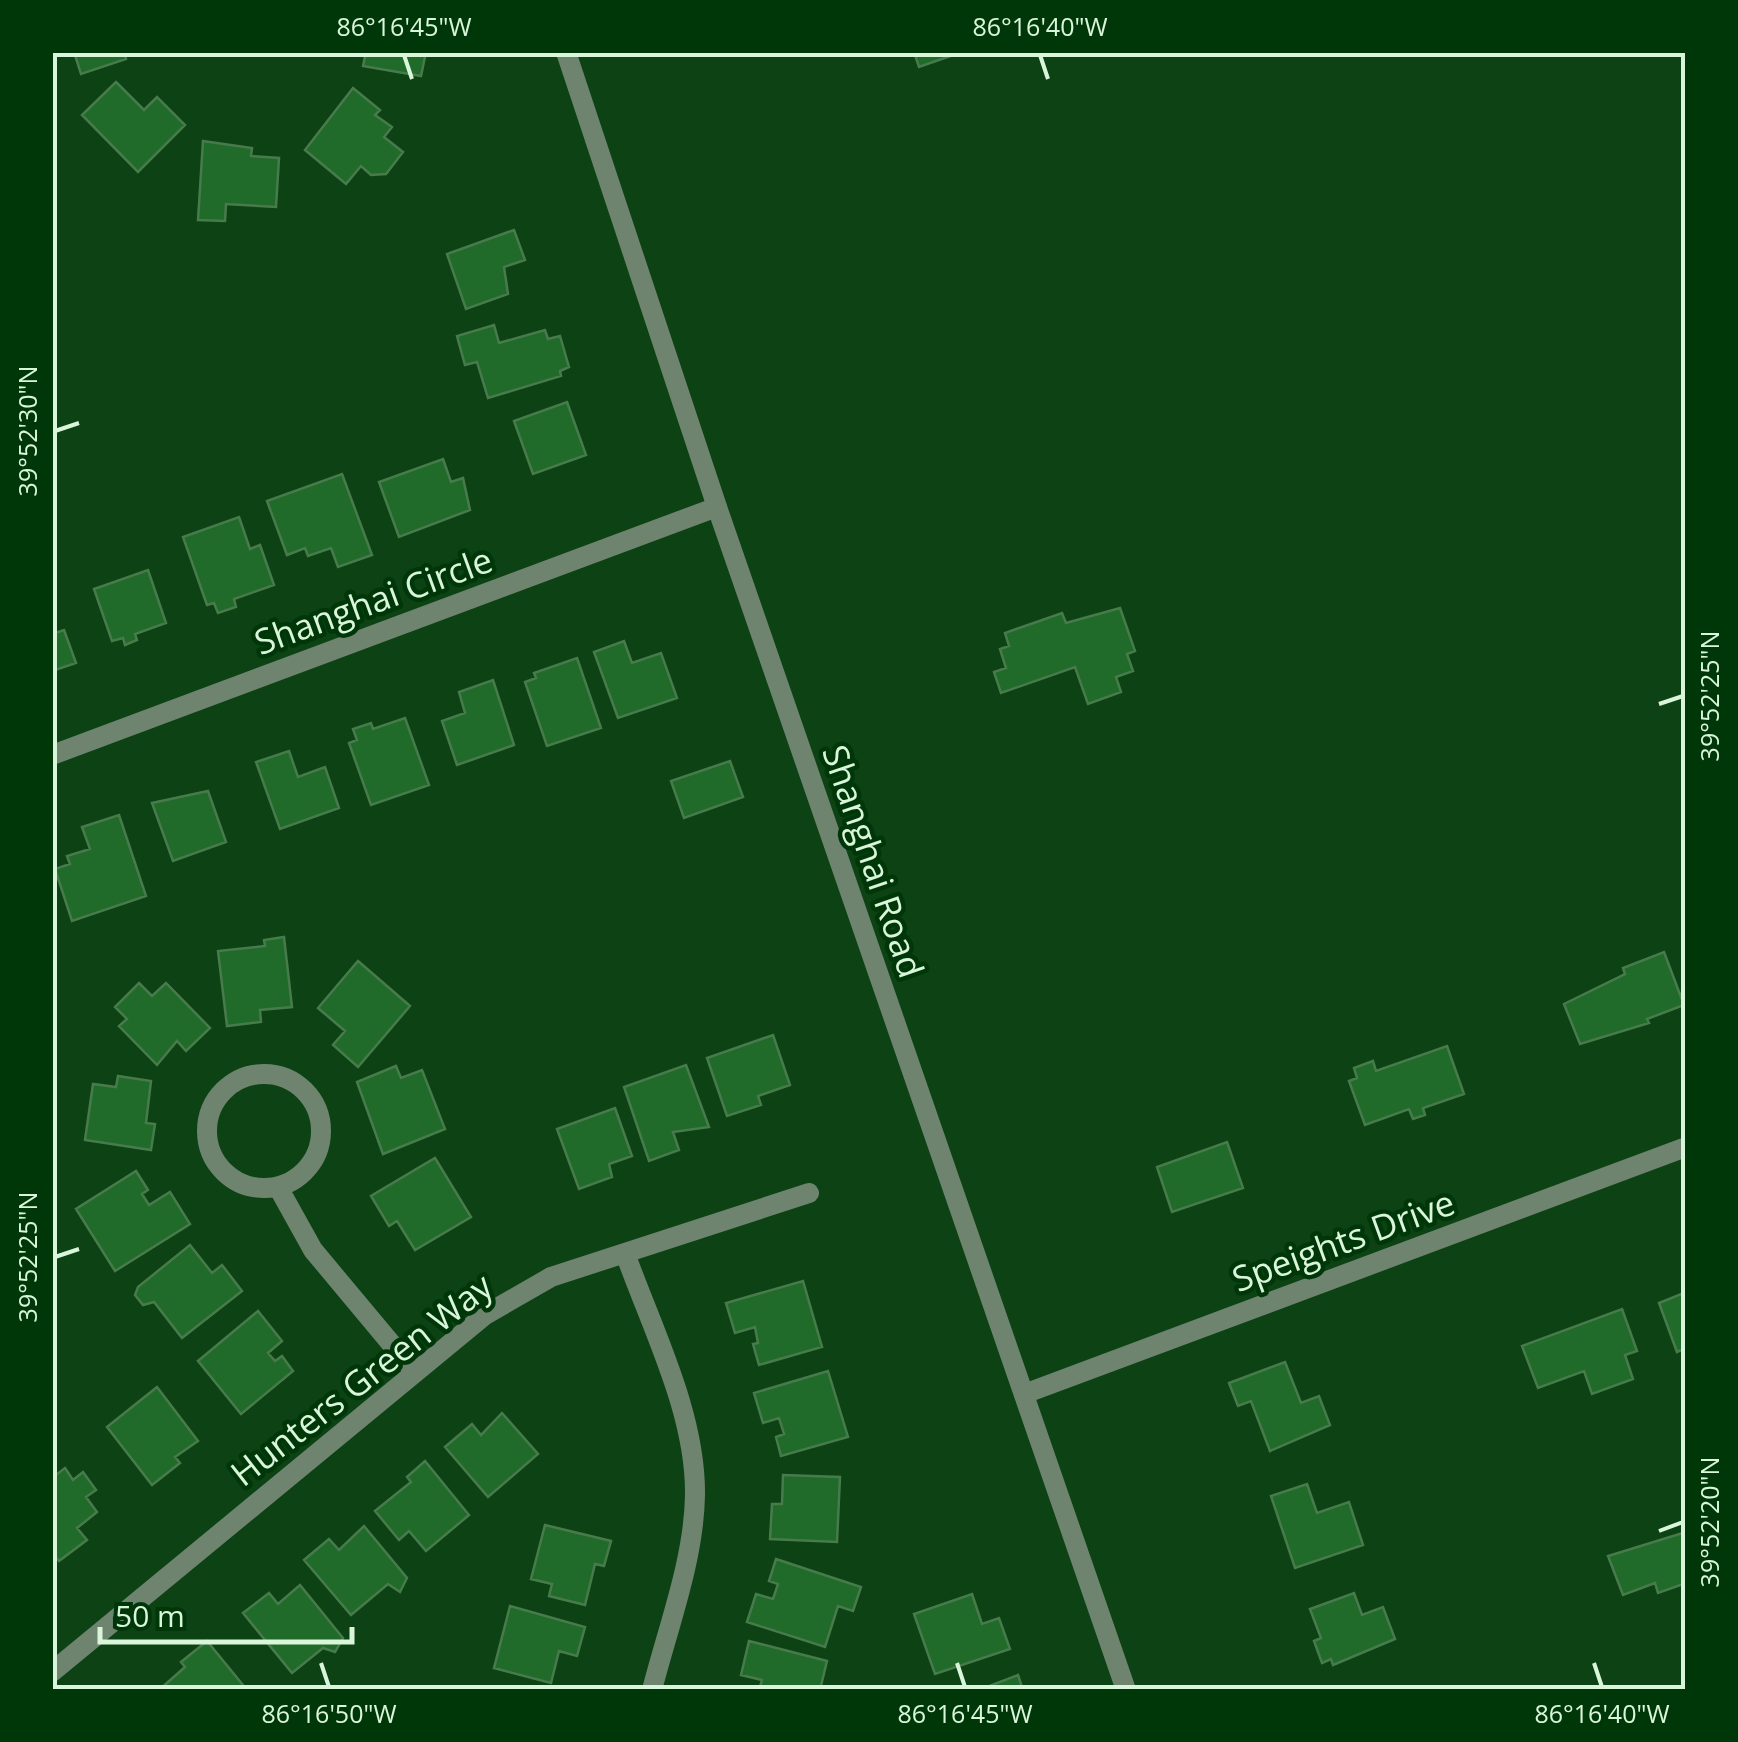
<svg xmlns="http://www.w3.org/2000/svg" width="1738" height="1742" font-family="'Open Sans',sans-serif">
<style>
.building{fill:#206a2a;stroke:#487b4b;stroke-width:2.5}
.lines{fill:none;stroke-linecap:round;stroke-linejoin:round}
.minor{stroke:#6e846e;stroke-width:20}
.tertiary{stroke:#6e846e;stroke-width:20}
.ticks{fill:none;stroke:#daf6da;stroke-width:4}
.labels{text-anchor:middle;dominant-baseline:central;stroke-width:9;stroke-linejoin:round;paint-order:stroke}
.street-label{font-size:35px;fill:#daf6da;stroke:#003709}
.neatline{fill:none;stroke:#daf6da;stroke-width:4}
.ticks-label{font-size:25px;text-anchor:middle;fill:#daf6da}
</style>
<rect width="100%" height="100%" fill="#0c4214"/>
<path class="building" d="M74,52H124L126,59L81,74Z
M366,52H426L421,76L363,66Z
M914,52H962L919,67Z
M116,82L144,110L157,97L185,125L138,172L82,115Z
M353,88L380,110L375,115L392,127L384,137L403,152L386,174L371,175L361,166L346,184L305,150Z
M203,141L252,148L251,156L279,158L276,207L226,204L225,221L198,220Z
M514,230L525,260L504,267L508,294L466,309L447,254Z
M494,325L499,343L545,330L548,339L560,336L569,367L560,371L561,376L488,398L477,362L465,365L457,336Z
M567,402L586,455L533,474L514,421Z
M443,459L451,482L463,478L470,510L399,537L379,482Z
M342,474L372,555L338,567L331,548L308,556L305,548L287,555L267,501Z
M239,517L250,549L260,545L274,585L234,599L236,607L218,613L214,603L207,605L183,537Z
M148,570L166,623L135,634L137,640L125,645L123,638L112,641L94,589Z
M1120,608L1135,651L1127,654L1133,671L1116,677L1121,692L1088,704L1075,667L1001,693L994,672L1006,668L1000,649L1009,646L1005,633L1062,613L1066,623Z
M64,630L76,663L52,671V634Z
M624,641L632,663L661,653L677,698L618,718L594,652Z
M577,658L601,728L547,746L525,682L536,678L534,673Z
M493,680L514,745L457,765L442,721L465,713L459,692Z
M405,718L429,785L371,805L349,743L357,740L353,729L371,723L373,729Z
M289,751L298,777L325,767L339,808L280,829L256,762Z
M730,761L743,797L684,818L671,781Z
M208,791L226,842L173,861L152,803Z
M119,815L146,896L72,921L55,869L70,864L67,856L90,849L82,827Z
M284,937L292,1007L260,1010L261,1022L227,1026L218,951L265,946L264,940Z
M1664,952L1684,1005L1647,1019L1649,1023L1580,1044L1564,1004L1625,974L1623,968Z
M358,961L410,1006L358,1067L333,1045L345,1031L318,1008Z
M139,983L152,996L166,983L210,1028L186,1051L177,1041L157,1065L119,1026L127,1019L115,1007Z
M773,1035L790,1085L758,1096L761,1105L727,1116L707,1058Z
M1447,1046L1464,1094L1423,1108L1425,1115L1413,1119L1409,1109L1365,1125L1349,1081L1357,1078L1354,1068L1373,1061L1376,1071Z
M686,1065L709,1127L673,1132L679,1150L649,1161L624,1087Z
M396,1066L401,1078L422,1070L445,1129L383,1154L357,1082Z
M118,1076L151,1081L146,1123L155,1124L151,1150L85,1140L93,1084L116,1087Z
M615,1108L632,1156L609,1164L612,1177L579,1189L557,1129Z
M1227,1142L1243,1188L1172,1212L1157,1167Z
M435,1158L471,1217L415,1250L397,1221L389,1226L371,1196Z
M136,1171L148,1190L142,1194L149,1205L170,1192L190,1224L115,1271L76,1209Z
M190,1245L212,1273L222,1265L242,1291L182,1338L154,1302L143,1305L135,1295L138,1287Z
M803,1281L822,1347L759,1365L753,1344L758,1343L755,1327L735,1333L726,1303Z
M1686,1292V1348L1677,1352L1659,1303Z
M1622,1309L1637,1351L1625,1355L1633,1379L1592,1394L1584,1371L1538,1388L1522,1346Z
M258,1311L282,1341L268,1353L275,1361L282,1356L293,1371L241,1414L198,1361Z
M1285,1362L1301,1403L1319,1396L1330,1425L1270,1451L1251,1401L1238,1406L1229,1383Z
M828,1371L848,1437L781,1456L776,1437L784,1434L779,1418L763,1423L754,1393Z
M157,1387L198,1441L175,1457L180,1463L152,1485L107,1427Z
M502,1413L538,1454L488,1497L445,1447L472,1424L481,1435Z
M425,1461L469,1515L426,1551L409,1531L399,1540L375,1511L411,1482L407,1477Z
M65,1468L73,1480L83,1472L96,1490L86,1497L97,1512L77,1528L87,1540L59,1561L52,1552V1478Z
M783,1475L840,1477L837,1542L770,1539L772,1504H782Z
M1307,1484L1317,1513L1349,1502L1363,1545L1295,1568L1271,1496Z
M545,1525L611,1541L604,1566L595,1564L585,1605L549,1596L552,1584L531,1579Z
M364,1526L407,1578L400,1592L388,1584L351,1615L304,1560L329,1539L339,1550Z
M1686,1532V1583L1658,1593L1655,1583L1623,1595L1608,1556Z
M776,1559L861,1587L853,1611L838,1606L825,1647L747,1622L756,1594L773,1599L778,1584L769,1581Z
M300,1585L343,1638L335,1652L323,1648L292,1673L243,1613L269,1593L278,1604Z
M1354,1593L1362,1615L1383,1607L1395,1639L1333,1665L1331,1659L1322,1663L1314,1641L1321,1638L1310,1609Z
M972,1594L982,1624L999,1618L1010,1649L935,1674L914,1614Z
M510,1606L585,1627L577,1656L559,1651L551,1683L494,1668Z
M207,1641L247,1690H159L185,1667L181,1662Z
M749,1641L827,1661L820,1690H759L762,1680L741,1675Z
M1018,1675L1023,1690H979Z"/>
<g class="lines">
<path class="minor" d="M52,755L717,507
M207 1131a57 57 0 1 1 114 0a57 57 0 1 1-114 0Z
M278,1187L313,1250L414,1371
M625,1253C652,1329 696,1413 695,1495C694,1560 668,1627 652,1690
M1024,1394L1686,1147
M52,1672L485,1315L551,1277L809,1193"/>
<path class="tertiary" d="M566,52L717,507L1126,1690"/>
</g>
<path class="ticks" d="M404,55L412,79M1040,55L1048,79M55,431L79,423M1659,704L1683,696M55,1257L79,1249M1659,1531L1683,1522M321,1663L329,1687M957,1663L965,1687M1594,1663L1602,1687"/>
<g class="labels">
<g class="street-label">
<text transform="translate(373 600) rotate(-20)">Shanghai Circle</text>
<text transform="translate(874 861) rotate(71)">Shanghai Road</text>
<text transform="translate(1343 1240) rotate(-20)">Speights Drive</text>
<text transform="translate(361 1379) rotate(-38)">Hunters Green Way</text>
</g>
</g>
<rect width="1738" height="1742" fill="none" stroke="#003709" stroke-width="110"/>
<path d="M100 1627v15h252v-15" fill="none" stroke="#daf6da" stroke-width="5"/>
<text x="115" y="1627" font-size="30" fill="#daf6da" stroke="#003709" stroke-width="8" paint-order="stroke">50 m</text>
<rect x="55" y="55" width="1628" height="1632" class="neatline"/>
<g class="ticks-label">
<text x="404" y="36">86°16'45"W</text>
<text x="1040" y="36">86°16'40"W</text>
<text transform="translate(28 431) rotate(-90)" y="9">39°52'30"N</text>
<text transform="translate(1710 696) rotate(-90)" y="9">39°52'25"N</text>
<text transform="translate(28 1257) rotate(-90)" y="9">39°52'25"N</text>
<text transform="translate(1710 1522) rotate(-90)" y="9">39°52'20"N</text>
<text x="329" y="1723">86°16'50"W</text>
<text x="965" y="1723">86°16'45"W</text>
<text x="1602" y="1723">86°16'40"W</text>
</g>
</svg>
